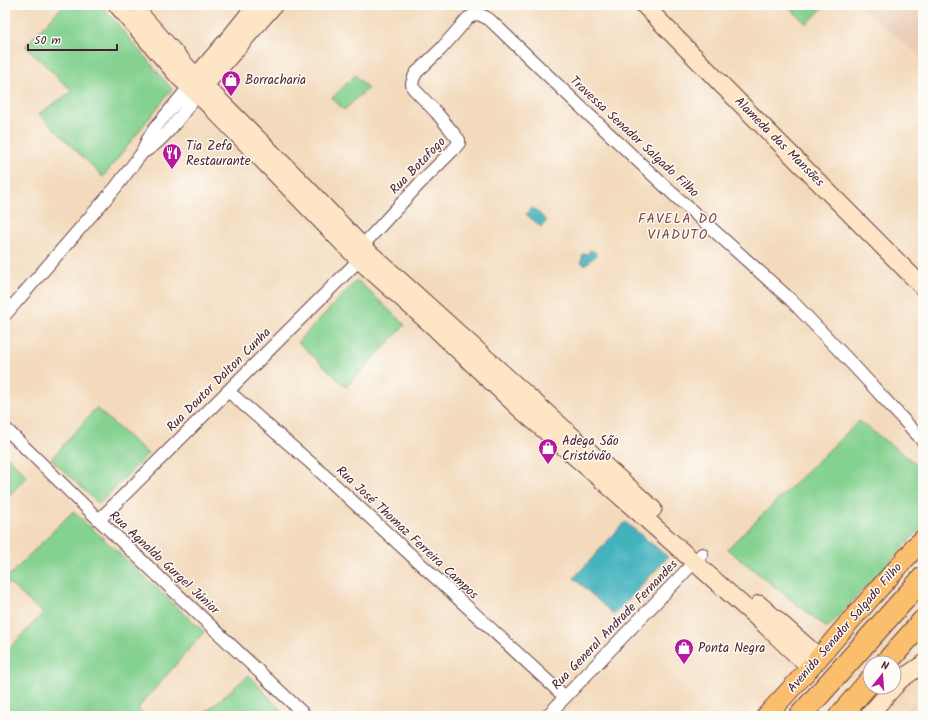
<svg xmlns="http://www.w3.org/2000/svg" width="928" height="721" font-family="Kalam,sans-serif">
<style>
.built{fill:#eaceb7}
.green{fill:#84d190;stroke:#67785e}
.water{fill:#43b2bd;stroke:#466874}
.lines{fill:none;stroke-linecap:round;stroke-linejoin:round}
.street-casing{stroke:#633b41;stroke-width:14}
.secondary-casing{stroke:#633b41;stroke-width:19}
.primary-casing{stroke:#633b41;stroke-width:21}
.highway-casing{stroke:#633b41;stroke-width:24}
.street{stroke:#fff;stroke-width:12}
.secondary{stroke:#fde5c5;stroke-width:17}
.primary{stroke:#fabe6d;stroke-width:19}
.highway{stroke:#fabe6d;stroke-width:22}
.labels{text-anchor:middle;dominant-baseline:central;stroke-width:3;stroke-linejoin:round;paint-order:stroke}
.poi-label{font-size:13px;fill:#4a1f2b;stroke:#fdfcf7;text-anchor:start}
.street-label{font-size:13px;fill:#4a1f2b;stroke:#fdfcf7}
.neighbourhood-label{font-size:14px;letter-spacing:1px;fill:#804945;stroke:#fdfcf7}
</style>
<rect width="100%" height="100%" fill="#fdfcf7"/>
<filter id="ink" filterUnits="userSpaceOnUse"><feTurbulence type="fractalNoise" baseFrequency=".025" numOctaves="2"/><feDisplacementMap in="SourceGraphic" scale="8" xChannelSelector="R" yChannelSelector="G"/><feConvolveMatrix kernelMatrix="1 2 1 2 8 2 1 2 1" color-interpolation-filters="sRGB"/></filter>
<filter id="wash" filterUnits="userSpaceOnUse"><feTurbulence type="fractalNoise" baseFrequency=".012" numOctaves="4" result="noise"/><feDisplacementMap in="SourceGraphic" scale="16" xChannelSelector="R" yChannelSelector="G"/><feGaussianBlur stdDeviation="0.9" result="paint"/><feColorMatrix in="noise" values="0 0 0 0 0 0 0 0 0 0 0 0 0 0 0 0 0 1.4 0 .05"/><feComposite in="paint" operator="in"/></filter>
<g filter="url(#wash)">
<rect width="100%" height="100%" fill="#f3dabc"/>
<path class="built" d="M858,5H923V59L915,52Z
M923,693V716H899L921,694Z"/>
<path class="green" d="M64,5H101L172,89L103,177L39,114L72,91L25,46Z
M786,5H826L807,24Z
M355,75L368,88L344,110L332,98Z
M357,280L405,325L346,387L298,342Z
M96,408L148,454L99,504L51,459Z
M859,421L923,469V526L827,628L727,549Z
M5,454L27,476L5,500Z
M73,511L204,632L138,708L145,716H5V653L43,613L5,580Z
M249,675L285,715V716H201Z"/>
<path class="water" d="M532,207L547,221L541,227L526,214Z
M590,250L595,252L596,255L590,261L584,265L581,262L583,254H588Z
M625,522L668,557L614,615L574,578Z"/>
</g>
<g filter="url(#ink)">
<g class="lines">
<defs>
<path id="street" d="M142,153C164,142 182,114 197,95
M362,246L421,182L453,150L459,143V140L455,135L436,112L413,88L412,84L414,77L416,73L441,49L468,18L474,15L478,14L485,17L490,20L585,111L672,193L791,300L855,367L923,441
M5,315L116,187L142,153L147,141L155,128L189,87
M228,391L312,464L565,697
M5,428L99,520L306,716
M99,520L359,260
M547,716L702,554"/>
<path id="secondary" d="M117,5L179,77L210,106L359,260L436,329L520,409L620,496L766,626L810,668
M644,5L723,86L915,279L923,288
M141,15L196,77L306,187L362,246L653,509
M201,71L231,36L256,5
M199,93L205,85L274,5
M759,604L819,657
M894,687L900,680L923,664
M868,716L894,687"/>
<path id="primary" d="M766,716L810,668L851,620L923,539"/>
<path id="highway" d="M915,548L923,542
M886,663L923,621
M800,716L923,578
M840,716L870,681"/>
</defs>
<use href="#street" class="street-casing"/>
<use href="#secondary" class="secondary-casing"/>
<use href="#primary" class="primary-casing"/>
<use href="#highway" class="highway-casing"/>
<use href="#street" class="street"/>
<use href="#secondary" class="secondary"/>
<use href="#primary" class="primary"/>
<use href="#highway" class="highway"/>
</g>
</g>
<defs>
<symbol id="shop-pin" viewBox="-11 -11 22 30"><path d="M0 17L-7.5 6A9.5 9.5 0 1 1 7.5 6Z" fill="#b5179e" stroke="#fdfcf7"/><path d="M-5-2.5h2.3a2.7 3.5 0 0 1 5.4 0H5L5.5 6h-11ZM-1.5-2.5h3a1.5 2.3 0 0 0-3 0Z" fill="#fff"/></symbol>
<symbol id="restaurant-pin" viewBox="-11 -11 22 30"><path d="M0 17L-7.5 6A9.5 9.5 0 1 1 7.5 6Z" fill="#b5179e" stroke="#fdfcf7"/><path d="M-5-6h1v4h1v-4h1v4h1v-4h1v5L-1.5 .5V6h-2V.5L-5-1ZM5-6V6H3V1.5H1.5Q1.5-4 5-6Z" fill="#fff"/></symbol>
</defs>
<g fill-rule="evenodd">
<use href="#shop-pin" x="220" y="69" width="22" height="30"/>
<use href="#restaurant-pin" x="161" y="142" width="22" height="30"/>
<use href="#shop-pin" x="537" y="437" width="22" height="30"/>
<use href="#shop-pin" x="673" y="637" width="22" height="30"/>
</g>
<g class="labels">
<g class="poi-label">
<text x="245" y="80">Borracharia</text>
<text x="186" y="146">Tia Zefa<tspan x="186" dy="15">Restaurante</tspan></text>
<text x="562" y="441">Adega São<tspan x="562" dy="15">Cristóvão</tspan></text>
<text x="698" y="648">Ponta Negra</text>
</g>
<g class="street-label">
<text transform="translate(634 137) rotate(43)">Travessa Senador Salgado Filho</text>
<text transform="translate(779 142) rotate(45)">Alameda das Mansões</text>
<text transform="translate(418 166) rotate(-46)">Rua Botafogo</text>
<text transform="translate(219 380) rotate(-45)">Rua Doutor Dalton Cunha</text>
<text transform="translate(407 533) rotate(43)">Rua José Thomaz Ferreira Campos</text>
<text transform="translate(164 563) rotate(43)">Rua Agnaldo Gurgel Júnior</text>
<text transform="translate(615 625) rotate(-46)">Rua General Andrade Fernandes</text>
<text transform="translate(845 628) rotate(-49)">Avenida Senador Salgado Filho</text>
</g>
<g class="neighbourhood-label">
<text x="678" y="219">FAVELA DO<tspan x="678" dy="16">VIADUTO</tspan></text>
</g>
</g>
<rect width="928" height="721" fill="none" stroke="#fdfcf7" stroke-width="20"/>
<g transform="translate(882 675) rotate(17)"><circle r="19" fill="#fdfcf7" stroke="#b5a4a5"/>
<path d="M0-3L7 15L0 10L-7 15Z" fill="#b5179e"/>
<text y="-6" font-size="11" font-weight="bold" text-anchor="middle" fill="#4a1f2b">N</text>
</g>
<path d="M28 44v6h89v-6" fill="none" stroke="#4a1f2b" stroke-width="2"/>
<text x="34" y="44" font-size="12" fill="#4a1f2b" stroke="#fdfcf7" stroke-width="3" paint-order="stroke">50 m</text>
</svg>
